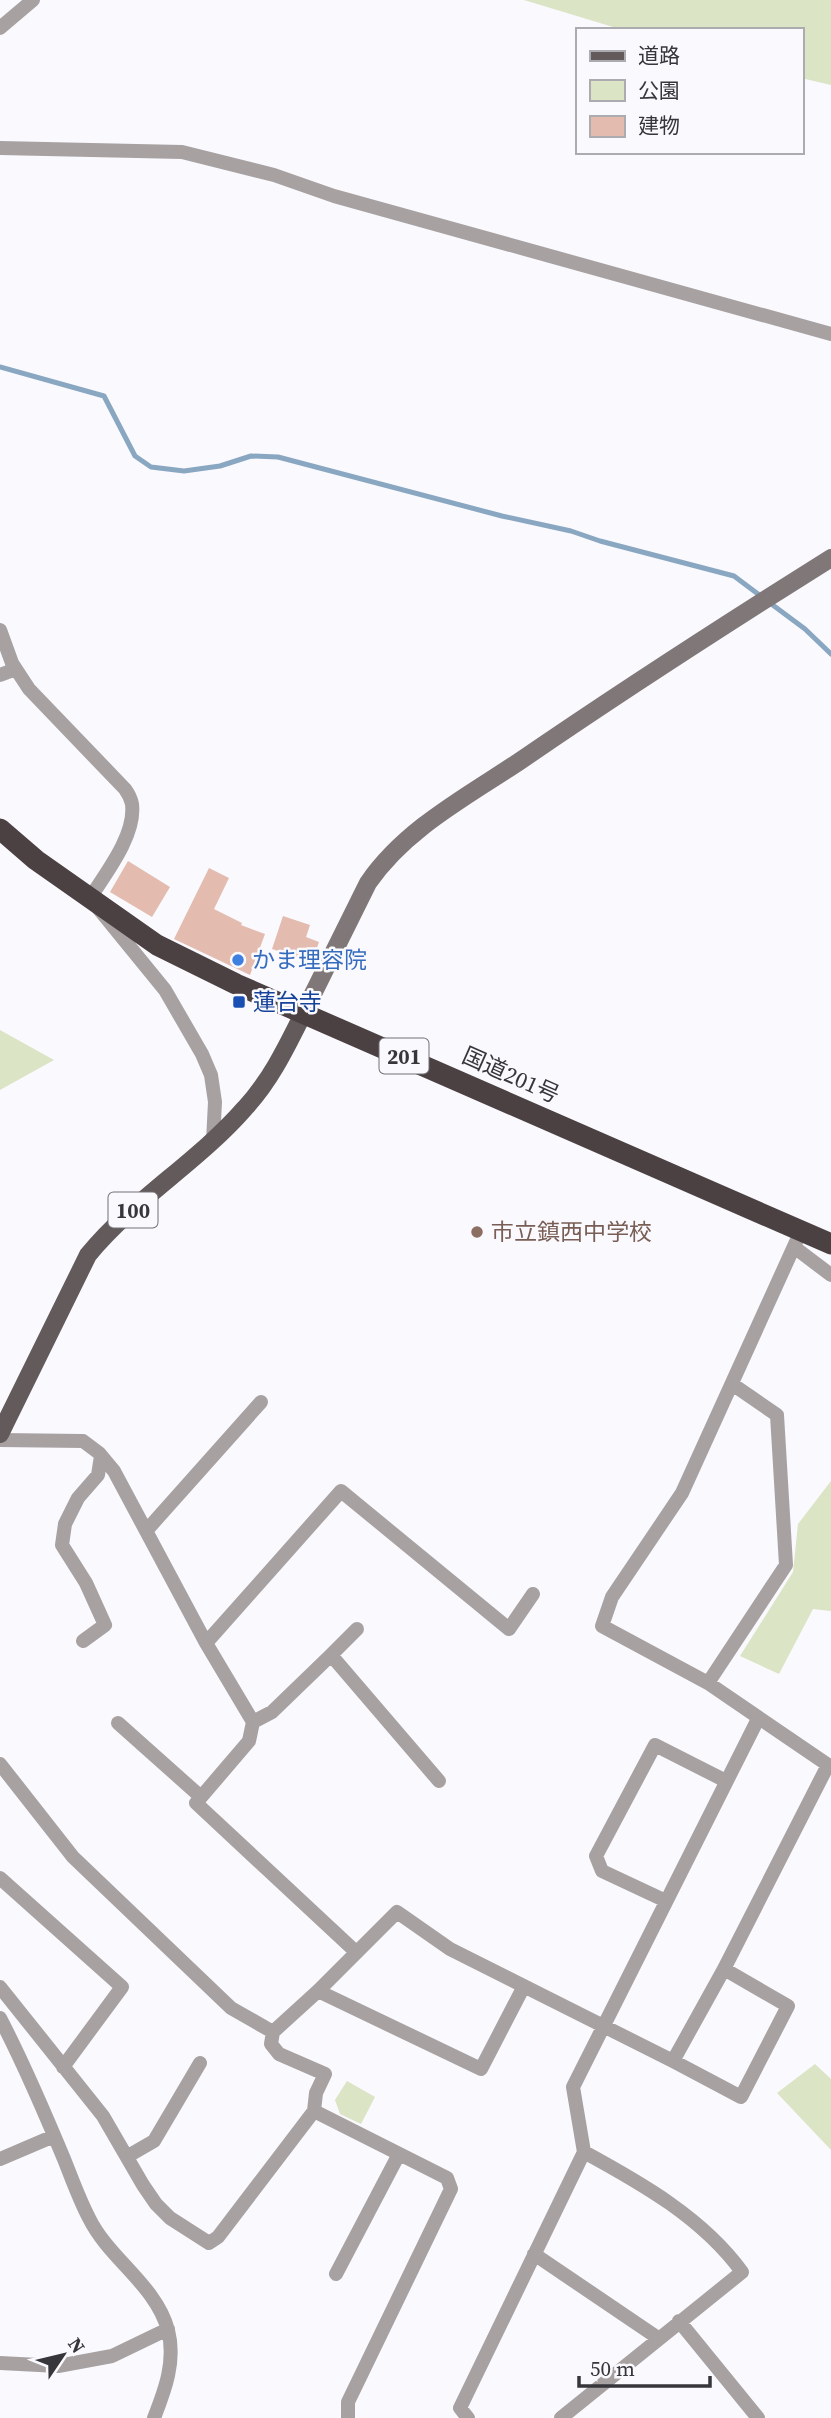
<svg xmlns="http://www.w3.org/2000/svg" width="831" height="2418" font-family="'Source Serif 4','Noto Sans JP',serif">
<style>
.green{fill:#dbe4c5}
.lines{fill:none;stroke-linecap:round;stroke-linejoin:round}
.stream{stroke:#8aa7c2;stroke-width:5}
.building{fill:#e4bbaf}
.street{stroke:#a7a1a2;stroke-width:14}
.secondary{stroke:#807778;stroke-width:18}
.primary{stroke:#635a5b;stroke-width:18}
.highway{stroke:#4c4142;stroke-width:21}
.shop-dot{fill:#3f7fe0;stroke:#f9f9fe;stroke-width:2.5}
.transit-dot{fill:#1a4fb4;stroke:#f9f9fe;stroke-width:2.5}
.education-dot{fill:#8d6e63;stroke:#f9f9fe;stroke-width:2.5}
.labels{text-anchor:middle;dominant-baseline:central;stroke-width:5;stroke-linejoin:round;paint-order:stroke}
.shield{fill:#f9f9fe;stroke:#707076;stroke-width:2}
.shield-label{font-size:21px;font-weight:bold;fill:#36363b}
.shop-label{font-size:23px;fill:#366cbe;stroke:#f9f9fe;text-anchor:start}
.transit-label{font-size:23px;fill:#164399;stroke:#f9f9fe;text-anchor:start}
.street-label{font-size:23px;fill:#36363b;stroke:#f9f9fe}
.education-label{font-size:23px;fill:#785e54;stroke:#f9f9fe;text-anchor:start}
</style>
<rect width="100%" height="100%" fill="#f9f9fe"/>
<path class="green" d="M524,0H831V85L801,78V30H623Z
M0,1030L54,1060L0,1090Z
M831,1481V1611L813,1609L779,1674L740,1656L793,1572L798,1524Z
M815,2064L831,2079V2150L777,2093Z
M347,2081L375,2097L361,2124L340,2114L335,2100Z"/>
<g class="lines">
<path class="stream" d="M0,367L104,396L135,456L151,467L184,471L220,466L251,456L278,457L502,516L571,531L600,541L734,576L762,597
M770,603L805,629L831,654"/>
</g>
<path class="building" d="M128,861L170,887L152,917L110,892Z
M209,868L229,878L214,909L242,923L241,925L265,934L250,975L174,939Z
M283,916L310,925L306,937L319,942L312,962L272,949Z"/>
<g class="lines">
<path class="street" d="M0,28L33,0
M0,148L182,152L274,175L334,196L831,334
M0,630L12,663L29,689L125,789C128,793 131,799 132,804C136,835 106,873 90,898L165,990L202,1054L211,1075L215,1102L213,1141
M0,675L16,669
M794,1247L831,1275
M0,1440L83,1441L99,1453L114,1471L206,1643L253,1722L249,1741L196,1803L356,1952
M146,1531L261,1402
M83,1641L105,1625L86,1583L62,1545L65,1524L78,1498L98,1475L101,1456
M206,1643L341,1491L509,1629L533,1594
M331,1655L357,1629
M708,1683L786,1565L777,1415L732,1384
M253,1722L272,1712L331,1655L439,1781
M118,1723L201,1797
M0,1764L73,1857L231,2008L273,2032L318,1991L397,1912L450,1949L673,2061L741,2097L788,2006L724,1969
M0,1878L122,1987L63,2067
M666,1901L602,1871L596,1856L655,1745L726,1781
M0,1987L103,2116L143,2185L156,2204L170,2218L209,2243L218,2237L314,2111
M318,1991L481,2069L524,1986
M0,2018C24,2064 44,2111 64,2159C72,2179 79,2199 89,2218C109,2259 156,2285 168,2330C176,2361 165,2390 154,2418
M273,2032L271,2044L279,2054L325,2074L316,2093L314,2111L447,2178L451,2189L348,2402V2418
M673,2061L724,1969L828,1765L708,1683L602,1626L612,1597L682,1493L801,1231
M128,2156L154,2141L200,2063
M0,2159L54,2136
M534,2254L658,2338
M336,2274L399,2154
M679,2321L758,2418
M0,2363L58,2366L112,2356L168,2329
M468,2418L460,2408L584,2152L573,2087L758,1719
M561,2418L742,2272C703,2218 641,2183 584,2152"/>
<path class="secondary" d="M304,1012L368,883C405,829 466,797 520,761C622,691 726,624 831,558"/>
<path class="primary" d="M0,1434L88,1255C134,1199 198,1162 245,1108C271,1080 287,1046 304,1012"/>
<path class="highway" d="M0,829L36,860L157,945L236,984L831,1244"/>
</g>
<circle class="shop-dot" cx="238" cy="960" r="7"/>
<rect class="transit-dot" x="232" y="995" width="14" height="14" rx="3.5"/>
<circle class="education-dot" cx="477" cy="1232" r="7"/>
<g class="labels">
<g class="shield">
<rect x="379.5" y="1038.5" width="49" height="35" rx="5"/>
<rect x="108.5" y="1192.5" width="49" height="35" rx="5"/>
</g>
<g class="shield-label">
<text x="404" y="1056">201</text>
<text x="133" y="1210">100</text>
</g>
<g class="shop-label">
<text x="252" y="960">かま理容院</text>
</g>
<g class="transit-label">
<text x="253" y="1002">蓮台寺</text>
</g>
<g class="street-label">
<text transform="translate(511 1075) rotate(24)">国道201号</text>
</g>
<g class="education-label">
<text x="491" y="1232">市立鎮西中学校</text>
</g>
</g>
<rect x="576" y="28" width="228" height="126" fill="#f9f9fe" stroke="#ababb0" stroke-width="2"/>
<rect x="590" y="51" width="35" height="10" fill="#635a5b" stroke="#ababb0" stroke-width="2"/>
<text x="638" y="63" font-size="21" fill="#36363b">道路</text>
<rect x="590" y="80" width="35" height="21" fill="#dbe4c5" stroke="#ababb0" stroke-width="2"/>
<text x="638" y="98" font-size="21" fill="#36363b">公園</text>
<rect x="590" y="116" width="35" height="21" fill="#e4bbaf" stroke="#ababb0" stroke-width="2"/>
<text x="638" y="133" font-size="21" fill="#36363b">建物</text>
<g transform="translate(63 2355) rotate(55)" stroke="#f9f9fe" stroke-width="5" paint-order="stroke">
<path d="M0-5L12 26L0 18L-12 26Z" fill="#36363b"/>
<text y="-10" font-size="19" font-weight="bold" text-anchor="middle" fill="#36363b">N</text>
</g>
<path d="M579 2376v10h131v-10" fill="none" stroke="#36363b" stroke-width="3.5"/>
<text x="590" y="2376" font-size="21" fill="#36363b" stroke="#f9f9fe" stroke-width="5" paint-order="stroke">50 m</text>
</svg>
